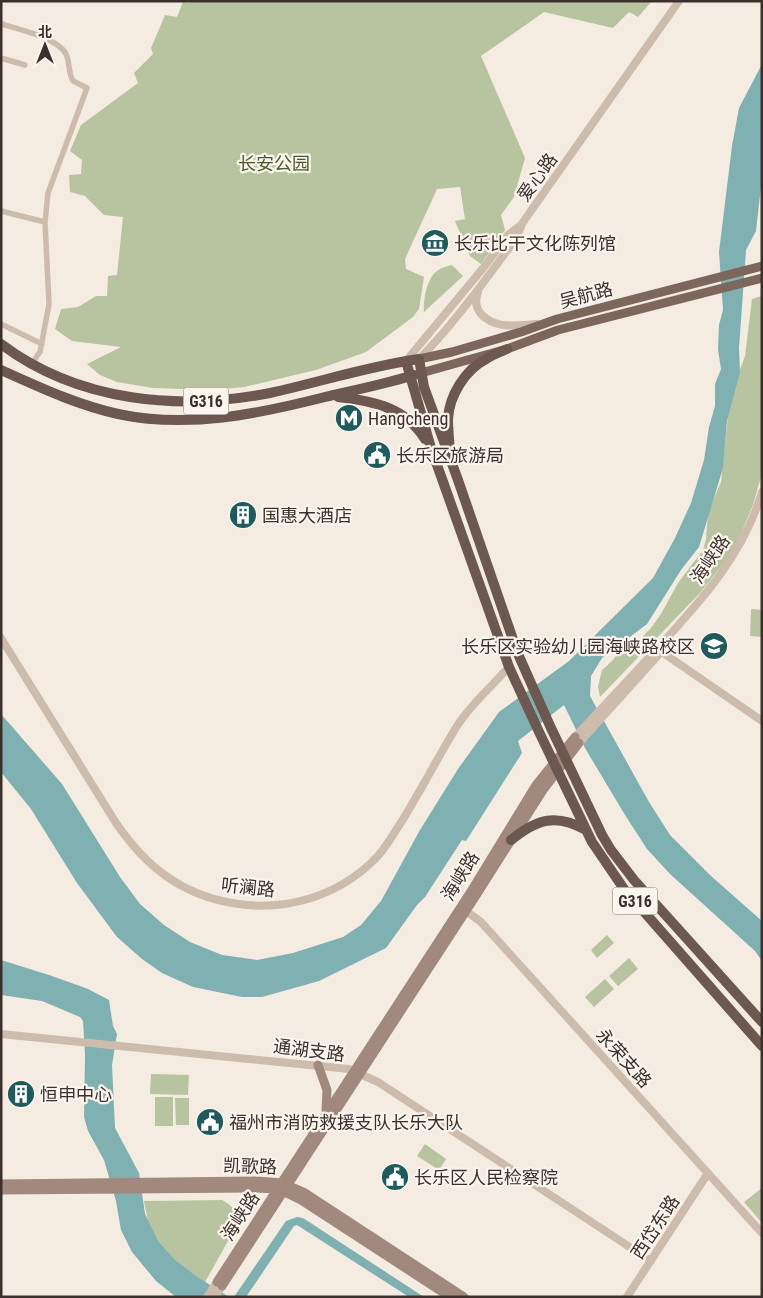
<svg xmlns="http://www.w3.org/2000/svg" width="763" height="1298" font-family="'Roboto Condensed','Noto Sans SC',sans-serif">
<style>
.green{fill:#b8c4a0}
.water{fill:#7fb0b2}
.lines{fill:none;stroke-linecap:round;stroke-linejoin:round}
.minor{stroke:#cdbbac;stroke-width:5.5}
.tertiary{stroke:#cdbbac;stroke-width:8}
.secondary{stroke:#a18a7d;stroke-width:9}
.primary{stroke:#7d675c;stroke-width:9}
.trunk{stroke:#6c584f;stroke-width:10}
.labels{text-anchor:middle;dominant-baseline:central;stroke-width:4.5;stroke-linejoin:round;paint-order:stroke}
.shield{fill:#fbf5ee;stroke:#756b66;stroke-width:1}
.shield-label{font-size:16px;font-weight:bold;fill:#3b302b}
.park-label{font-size:18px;fill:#4a5a2e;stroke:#fbf5ee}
.street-label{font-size:18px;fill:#3b302b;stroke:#fbf5ee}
.poi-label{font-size:18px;fill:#3b302b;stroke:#fbf5ee;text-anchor:start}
</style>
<rect width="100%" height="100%" fill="#f4ebe1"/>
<path class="green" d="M191,1H652L638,17L629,12L613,28L544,12L481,56L525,158L514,197L501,215L505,230L481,264L470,256L455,221L465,219L460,187L437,189L405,259L406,269L424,277L419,309L413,317L366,352L316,370L244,387L214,390L153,388L117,382L100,375L87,364L121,347L72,341L55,329L61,309L78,307L96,296H107L108,276L117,275L123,217L104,215L85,196L70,192L69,175L81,174L82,160L70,151L81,125L138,83L134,73L153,54L151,48L165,15L177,17L183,2L190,3Z
M452,265L463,276L424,312C423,300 427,275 440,269C444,267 448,266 452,265Z
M762,296V473L753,505L734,550L700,593L600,697L598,687L602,670L612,661L620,651L639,640L651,628L661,614L678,583L703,550L706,539L708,512L721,482L728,416L736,380L745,356L752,299Z
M751,609L762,610V637L750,636Z
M607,935L614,943L597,958L591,950Z
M629,958L638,969L618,986L609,976Z
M605,979L614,989L594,1007L585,997Z
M151,1074L189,1075L188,1095L150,1094Z
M155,1097H173V1126H155Z
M175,1098H189V1125H176Z
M425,1144L446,1159L439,1170L417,1156Z
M762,1188V1223L744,1202Z
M222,1200C234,1207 237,1210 237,1225L204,1284L183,1272L150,1232L144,1201Z"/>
<path class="water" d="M762,64V177L756,231L746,250L739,348L740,372L727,421L723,468L699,547L681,570L647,624L602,658L591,676L590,696L649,802L670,835L711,876L762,921V961L755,951L670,874L647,849L625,815L585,748L564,705L518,741L522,753L466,841L462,840L425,897L417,905L386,948L319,981L262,997H242L193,987L162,973L142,959L117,937L77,883L31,809L1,772V714L62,784L120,877L140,904L164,925L190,942L222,955L257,960L293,953L343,937L361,925L381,901L420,830L458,769L499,712L569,661L653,578L675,538L691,503L704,460L709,427L715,406V384L721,369L718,350L719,325L723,310L719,252L732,146L739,108Z
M1,960L52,976L88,989L109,1000L113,1026L117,1034L112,1065L115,1128L139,1173L145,1214L158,1241L175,1260L196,1276L229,1297H176L156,1281L132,1252L121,1230L116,1201L104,1160L88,1131L84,1117L85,1054L83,1021L80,1017L42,1001L1,995Z
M297,1217L303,1218L424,1297H409L297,1225L294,1226L246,1297H234L286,1221Z"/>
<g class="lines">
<path class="minor" d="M1,24C18,29 58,38 66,54C70,62 68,73 73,81L87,88L48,193L45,222L49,304L40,352L32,363
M1,58L25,65
M1,211L45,222
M1,324L42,344"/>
<path class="tertiary" d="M478,292C475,300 475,307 481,314C496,330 518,325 537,324
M419,359C455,323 484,281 515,240L521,227
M406,361L484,267L508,235L521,225L679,1
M1,638L116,823C147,868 183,896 238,904C287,911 337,896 373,861C385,850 393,834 402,821C421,790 438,757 457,726C471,704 492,686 509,667
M659,650L762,721
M575,737C602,708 629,679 656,650C700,602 743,556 762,492
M579,743L661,652
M462,908L481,922L762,1233
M1,1034L349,1069L378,1082L651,1261
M207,1297L217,1282
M215,1297L222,1286
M627,1297L708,1173"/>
<path class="secondary" d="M318,1065L327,1090L326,1110
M1,1184L257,1181L282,1183L305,1193L464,1297
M1,1190L255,1188L278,1189L301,1200L450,1297
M217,1282L470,893L536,785L575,737
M222,1286L475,897L543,790L579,743"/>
<path class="primary" d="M419,359L452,352L521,332L557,319L762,266
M421,373L507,349L558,330L762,278"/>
<path class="trunk" d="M1,344C78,402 179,411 270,393C320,382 369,366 419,359L424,387L458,480L518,654L551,728L602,835L611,850L634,880L762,1022
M406,361L431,448L509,667L540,734L592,842L624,889L762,1046
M1,370C39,387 77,405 118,414C188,429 258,414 325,397C355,390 385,384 414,375
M338,397C373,401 405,407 425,439
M450,450C449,439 448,429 448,419C449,396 465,370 486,359C492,355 500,352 507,349
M511,840C537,819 556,813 586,830"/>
</g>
<defs>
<symbol id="museum-disc" viewBox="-11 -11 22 22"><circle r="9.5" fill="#1f5a5e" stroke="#fbf5ee"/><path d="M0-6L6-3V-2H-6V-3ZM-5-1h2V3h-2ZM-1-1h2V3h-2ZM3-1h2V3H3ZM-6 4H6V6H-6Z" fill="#fff"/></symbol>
<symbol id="metro-disc" viewBox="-11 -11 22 22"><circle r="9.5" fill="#1f5a5e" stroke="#fbf5ee"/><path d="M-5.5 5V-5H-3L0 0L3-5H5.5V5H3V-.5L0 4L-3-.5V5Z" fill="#fff"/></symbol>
<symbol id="civic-disc" viewBox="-11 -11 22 22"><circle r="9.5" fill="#1f5a5e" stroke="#fbf5ee"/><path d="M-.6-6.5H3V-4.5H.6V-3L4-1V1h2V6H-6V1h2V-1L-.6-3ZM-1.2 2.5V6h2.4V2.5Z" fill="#fff"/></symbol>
<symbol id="building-disc" viewBox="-11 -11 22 22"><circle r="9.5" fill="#1f5a5e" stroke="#fbf5ee"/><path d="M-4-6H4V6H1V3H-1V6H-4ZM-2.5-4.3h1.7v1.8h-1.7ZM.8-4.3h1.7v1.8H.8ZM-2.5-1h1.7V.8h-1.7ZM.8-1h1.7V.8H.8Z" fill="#fff"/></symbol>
<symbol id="school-disc" viewBox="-11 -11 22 22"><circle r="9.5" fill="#1f5a5e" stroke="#fbf5ee"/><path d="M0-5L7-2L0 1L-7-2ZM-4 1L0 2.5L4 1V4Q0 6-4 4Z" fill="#fff"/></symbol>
</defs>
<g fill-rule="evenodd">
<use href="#museum-disc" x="419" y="227" width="32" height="32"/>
<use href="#metro-disc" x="333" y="402" width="32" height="32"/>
<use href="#civic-disc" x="361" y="439" width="32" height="32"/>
<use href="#building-disc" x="227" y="499" width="32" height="32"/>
<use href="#school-disc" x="698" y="630" width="32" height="32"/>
<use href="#building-disc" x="5" y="1078" width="32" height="32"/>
<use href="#civic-disc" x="194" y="1106" width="32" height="32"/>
<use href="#civic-disc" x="379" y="1161" width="32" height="32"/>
</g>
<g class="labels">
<g class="shield">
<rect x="183.5" y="387.5" width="45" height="27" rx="4"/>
<rect x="612.5" y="887.5" width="45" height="27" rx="4"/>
</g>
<g class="shield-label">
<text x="206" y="401">G316</text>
<text x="635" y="901">G316</text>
</g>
<g class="park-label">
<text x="274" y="163">长安公园</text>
</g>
<g class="street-label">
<text transform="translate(537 177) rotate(-54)">爱心路</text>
<text transform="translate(586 295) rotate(-15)">吴航路</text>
<text transform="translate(710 559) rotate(-56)">海峡路</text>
<text transform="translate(460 876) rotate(-58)">海峡路</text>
<text transform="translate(248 887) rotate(6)">听澜路</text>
<text transform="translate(309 1050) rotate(7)">通湖支路</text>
<text transform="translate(624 1058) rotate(48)">永荣支路</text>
<text transform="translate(250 1166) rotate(2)">凯歌路</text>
<text transform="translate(240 1216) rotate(-57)">海峡路</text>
<text transform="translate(655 1227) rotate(-57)">西岱东路</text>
</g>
<g class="poi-label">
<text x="454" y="243">长乐比干文化陈列馆</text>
<text x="368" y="418">Hangcheng</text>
<text x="396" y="455">长乐区旅游局</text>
<text x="262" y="515">国惠大酒店</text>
<text x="695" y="646" text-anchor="end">长乐区实验幼儿园海峡路校区</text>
<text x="40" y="1094">恒申中心</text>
<text x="229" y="1122">福州市消防救援支队长乐大队</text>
<text x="414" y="1177">长乐区人民检察院</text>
</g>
</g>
<rect width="763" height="1298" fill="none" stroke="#3b302b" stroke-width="5"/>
<g transform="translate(45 45)" stroke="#fbf5ee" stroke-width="4" paint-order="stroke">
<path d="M0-4L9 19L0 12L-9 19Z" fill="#3b302b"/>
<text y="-8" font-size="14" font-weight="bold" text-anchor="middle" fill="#3b302b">北</text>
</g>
</svg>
